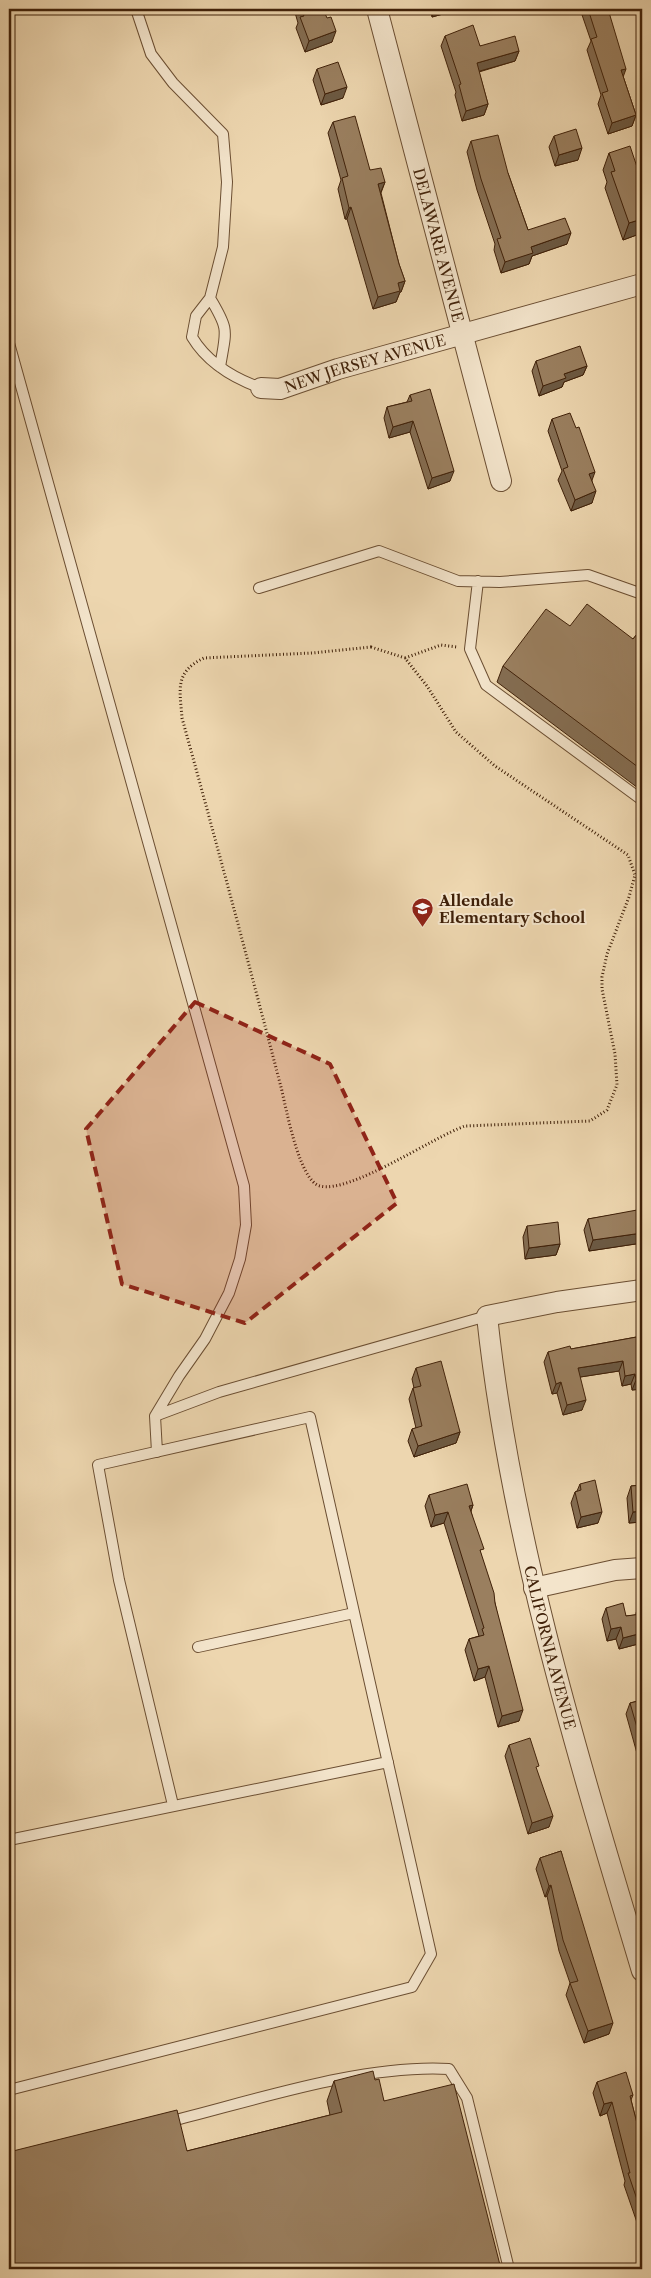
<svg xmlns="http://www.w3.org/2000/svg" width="651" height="2278" font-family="'Libre Caslon Text',serif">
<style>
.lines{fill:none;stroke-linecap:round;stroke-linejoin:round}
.lane-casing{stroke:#6b4e32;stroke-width:12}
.street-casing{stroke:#6b4e32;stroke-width:22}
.path{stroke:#402109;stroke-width:3;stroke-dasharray:1 2.5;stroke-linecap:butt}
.lane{stroke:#f3e4cb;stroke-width:10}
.street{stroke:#f3e4cb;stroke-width:20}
.wall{fill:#846d52;stroke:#402109}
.shaded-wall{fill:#6c5942;stroke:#402109}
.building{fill:#9a7f5f;stroke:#402109}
.marked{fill:#8f2418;fill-opacity:0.2;stroke:#8f2418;stroke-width:4;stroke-dasharray:10 6;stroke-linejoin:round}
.labels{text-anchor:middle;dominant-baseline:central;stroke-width:4;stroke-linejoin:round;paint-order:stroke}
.street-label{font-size:15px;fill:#402109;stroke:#f3e4cb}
.poi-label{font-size:15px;font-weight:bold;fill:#402109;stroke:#f3e4cb;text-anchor:start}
</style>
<rect width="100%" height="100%" fill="#edd6af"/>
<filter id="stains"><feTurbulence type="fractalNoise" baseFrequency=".004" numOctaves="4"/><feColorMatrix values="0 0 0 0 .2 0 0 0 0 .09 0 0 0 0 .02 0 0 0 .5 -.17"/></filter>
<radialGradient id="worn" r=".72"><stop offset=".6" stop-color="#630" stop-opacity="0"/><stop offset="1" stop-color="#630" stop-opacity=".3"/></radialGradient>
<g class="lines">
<defs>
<path id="lane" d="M136,9L151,54L173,83L223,134L227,182L223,247L210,298L196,316L192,337C207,362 233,378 261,388
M210,298C230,331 226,330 220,367
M9,343L244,1186L246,1225L240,1259L229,1293L205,1339L179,1376L155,1416L157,1452
M478,581L470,649L486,685L642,800
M259,588L379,551L458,581L500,582L588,575L642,594
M155,1416L219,1392L487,1316
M198,1647L354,1613
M9,1840L388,1762
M9,2090L412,1987L431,1954L310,1417L98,1465L119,1580L173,1805
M168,2122C253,2101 362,2064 449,2069L467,2098L509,2269"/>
<g id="street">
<path id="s1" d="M377,9L501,481"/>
<path id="s2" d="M261,388L280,389L338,369L642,284"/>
<path id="s3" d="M642,1290L557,1302L487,1316C511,1540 578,1757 642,1971"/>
<path d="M534,1588L615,1570L642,1568"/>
</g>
</defs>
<use href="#lane" class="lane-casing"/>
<use href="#street" class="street-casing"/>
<path class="path" d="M371,647L405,658L427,686L456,732L495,766L628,855L635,875L629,897L607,954L602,977V989L615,1054L617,1085L607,1110L590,1121L465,1126C433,1137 350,1194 320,1186C299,1181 286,1107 281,1087C249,964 216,841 182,718C180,690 174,672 204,658L312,653Z
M405,658L441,645L457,647"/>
<use href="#lane" class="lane"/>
<use href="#street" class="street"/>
</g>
<path class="wall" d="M294,9H323L332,42L305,52L296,28L298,23Z
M430,9H461L432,17Z
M580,9H608L623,76L636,115L632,126L608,134L598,104L601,95L587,50L591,41Z
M445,36L480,46L519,51L515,61L479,72L488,104L484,115L462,121L455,95L456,92L441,46Z
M317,69L343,98L321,105L313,80Z
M333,122L370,170L385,182L381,193L399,264L405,281L401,292H400L396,302L373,309L347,219H345L338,189L341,180L328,133Z
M554,136L578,160L555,166L549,147Z
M471,141L508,173L528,230L567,244L532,256L529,264L501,273L494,250L495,244L477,190L467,152Z
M609,153L642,233L623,240L605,188L607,182L603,170Z
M642,334V350L640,341Z
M536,361L587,366L583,375L564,382L562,387L539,396L532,371Z
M410,395L450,481L428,489L410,432L389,438L384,418L387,407L407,402Z
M552,419L592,481V503L571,511L558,480L562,471L548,431Z
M570,626L633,639L642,628V791L497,682L503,666Z
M637,1211H642V1243L589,1251L584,1230L588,1219Z
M527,1226L560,1244L556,1255L525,1259L523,1237Z
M642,1336V1389L632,1390L631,1384L622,1386L619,1371L580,1377L582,1410L563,1415L557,1393L552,1394L544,1362L548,1352L571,1349Z
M416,1368L460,1432L456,1443L414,1457L408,1441L412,1429L416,1428L409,1399L413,1388H414L412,1379Z
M580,1484L598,1523L577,1528L571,1503L575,1492L577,1491Z
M642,1485V1522L629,1523L627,1498L631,1486Z
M429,1495L473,1505L471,1511L481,1555L495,1603L519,1721L498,1727L485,1677L474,1681L465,1650L469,1639L479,1636L444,1523L431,1527L425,1506Z
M640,1602H642V1643L619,1649L616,1639L607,1641L602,1619L606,1608L626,1616L636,1615V1613Z
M642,1700V1756L638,1757L626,1714L630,1703Z
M509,1745L537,1771L549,1827L528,1834L505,1756Z
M561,1851L609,2034L584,2043L566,1995L570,1983L559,1951L547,1896L545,1897L536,1869L540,1858Z
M375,2080L384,2101L9,2269V2152L187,2151L330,2115L327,2101L334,2081Z
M597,2082L633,2095L631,2100L642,2143V2247L640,2238L641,2234L624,2185L625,2181L607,2113L600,2116L593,2093Z"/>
<path class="shaded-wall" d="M435,9H461L432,17Z
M336,31L332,42L305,52L309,41Z
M519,51L515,61L473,73L477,63Z
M626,69L622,80L621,70Z
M347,87L343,98L321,105L325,94Z
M488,104L484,115L462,121L466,111Z
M636,115L632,126L608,134L612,123Z
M582,148L578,160L555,166L559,155Z
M385,182L380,194L378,184Z
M351,207L347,219H345L349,208Z
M642,219V233L623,240L629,223Z
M571,233L567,244L532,256L529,264L501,273L505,262L531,247Z
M405,281L401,292H400L396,302L373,309L378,297L398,283Z
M587,366L583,375L564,382L562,387L539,396L543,386L564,374Z
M413,421L410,432L389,438L393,427Z
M454,471L450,481L428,489L432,478Z
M595,472L591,483L589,474Z
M596,491L592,503L571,511L575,500Z
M642,1233V1243L589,1251L593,1240Z
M560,1244L556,1255L525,1259L529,1248Z
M623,1361L619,1371L574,1378L578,1368Z
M635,1374L631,1384L622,1386L625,1376Z
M642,1379V1389L632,1390L636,1380Z
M561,1382L557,1393L552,1394L556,1384Z
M586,1400L582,1410L563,1415L567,1405Z
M460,1432L456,1443L414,1457L418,1446Z
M473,1505L469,1516V1506Z
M642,1511V1522L629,1523L633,1512Z
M448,1512L444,1523L431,1527L435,1515Z
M602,1512L598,1523L577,1528L581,1517Z
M621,1627L616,1639L607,1641L611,1629Z
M642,1633V1643L619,1649L623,1638Z
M489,1666L485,1677L474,1681L478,1669Z
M523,1710L519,1721L498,1727L502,1716Z
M642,1746V1756L638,1757Z
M553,1816L549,1827L528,1834L532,1823Z
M551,1885L547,1896L545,1897L549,1886Z
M613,2023L609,2034L584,2043L588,2031Z
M612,2102L607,2113L600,2116L604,2104Z"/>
<path class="building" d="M301,9H323L327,18L331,17L336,31L309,41L300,17L304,16Z
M588,9H608L626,69L621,70L636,115L612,123L602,93L608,91L591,39L597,37Z
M473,25L480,46L515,36L519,51L477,63L488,104L466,111L459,85L461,84L445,36Z
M338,62L347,87L325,94L317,69Z
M355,116L370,170L381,168L385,182L378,184L399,264L405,281L398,283L400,291L378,297L351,207L349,208L342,178L348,176L333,122Z
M576,129L582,148L559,155L554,136Z
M498,135L508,173L528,230L565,218L571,233L531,247L533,253L505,262L497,239L501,238L481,179L471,141Z
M630,146L642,182V219L629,223L611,172L615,171L609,153Z
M580,346L587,366L564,374L566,378L543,386L536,361Z
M430,389L454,471L432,478L413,421L393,427L387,407L412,401L410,395Z
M570,413L576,428L579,427L595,472L589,474L596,491L575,500L563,469L568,467L552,419Z
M587,604L633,639L642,628V770L503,666L546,609L570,626Z
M637,1210V1211H642V1233L593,1240L588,1219Z
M558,1222L560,1244L529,1248L527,1226Z
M642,1336V1379L636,1380L635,1374L625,1376L623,1361L578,1368L586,1400L567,1405L561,1382L556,1384L548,1352L570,1346L571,1349Z
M441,1361L460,1432L418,1446L412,1429L422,1426L413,1388L421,1386L416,1368Z
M595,1480L602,1512L581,1517L575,1492L581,1490L580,1484Z
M467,1484L473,1505L469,1506L484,1549L480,1550L494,1593L495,1603L523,1710L502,1716L489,1666L478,1669L469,1639L484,1635L482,1629L484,1628L448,1512L435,1515L429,1495Z
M642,1485V1511L633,1512L631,1486Z
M640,1602H642V1633L623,1638L621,1627L611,1629L606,1608L623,1603L626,1616L641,1614Z
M642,1700V1745L630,1703Z
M530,1738L539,1766L536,1767L553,1816L532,1823L509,1745Z
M561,1851L613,2023L588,2031L570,1983L578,1981L563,1940L551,1885L549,1886L540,1858Z
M373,2071L375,2080L379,2079L384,2101L454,2084L501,2269H9V2165L12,2164L9,2152L177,2110L187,2151L342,2112L334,2081Z
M626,2072L633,2095L630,2096L642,2143V2214L628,2173H630L612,2102L604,2104L597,2082Z"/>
<path class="marked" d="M195,1002L330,1064L397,1203L245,1323L122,1284L86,1129Z"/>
<defs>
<symbol id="school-pin" viewBox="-11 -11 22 30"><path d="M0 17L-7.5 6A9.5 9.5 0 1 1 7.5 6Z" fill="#8f2418" stroke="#f3e4cb"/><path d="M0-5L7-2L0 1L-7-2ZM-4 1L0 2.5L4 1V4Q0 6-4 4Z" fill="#fff"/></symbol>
</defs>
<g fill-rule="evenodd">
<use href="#school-pin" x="410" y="896" width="25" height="34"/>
</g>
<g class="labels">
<g class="street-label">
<text stroke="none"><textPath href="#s1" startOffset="244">DELAWARE AVENUE</textPath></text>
<text stroke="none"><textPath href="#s2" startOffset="108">NEW JERSEY AVENUE</textPath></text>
<text stroke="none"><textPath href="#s3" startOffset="495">CALIFORNIA AVENUE</textPath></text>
</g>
<g class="poi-label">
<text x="439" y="900">Allendale<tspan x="439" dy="17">Elementary School</tspan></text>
</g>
</g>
<rect width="651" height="2278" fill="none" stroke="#edd6af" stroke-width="30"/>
<rect x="10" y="10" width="631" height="2258" fill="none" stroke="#402109" stroke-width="2.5"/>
<rect x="15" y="15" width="621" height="2248" fill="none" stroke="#402109"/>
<rect width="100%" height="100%" filter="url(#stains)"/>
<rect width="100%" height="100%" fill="url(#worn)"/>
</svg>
